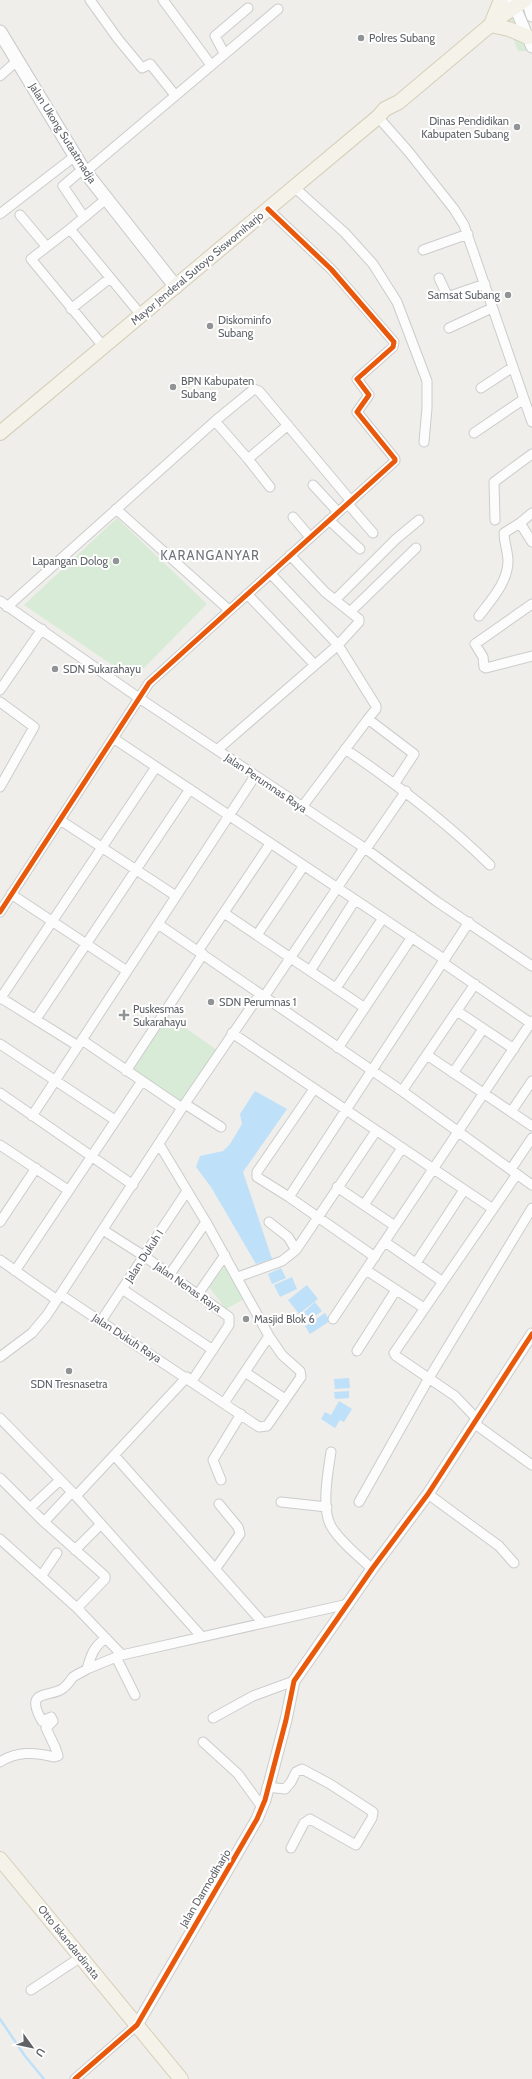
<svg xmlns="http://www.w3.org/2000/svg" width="532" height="2079" font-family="Cabin,sans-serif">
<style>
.green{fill:#d8ebd6}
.water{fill:#bfe0f9}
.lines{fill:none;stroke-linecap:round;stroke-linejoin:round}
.stream{stroke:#bfe0f9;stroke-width:2.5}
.minor-casing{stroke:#cbcccc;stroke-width:11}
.tertiary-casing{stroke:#cbcccc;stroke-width:13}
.secondary-casing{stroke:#cacacb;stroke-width:15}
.primary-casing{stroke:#d7ceb8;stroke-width:16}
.minor{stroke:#fdfcfc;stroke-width:9}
.tertiary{stroke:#fdfcfc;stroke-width:11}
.secondary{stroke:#fdfcfc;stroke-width:13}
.primary{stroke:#f4f2e9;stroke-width:14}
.cycleway-casing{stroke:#fff;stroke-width:8}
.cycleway{stroke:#e8590c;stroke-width:5}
.poi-dot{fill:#919496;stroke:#fff;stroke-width:1.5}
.labels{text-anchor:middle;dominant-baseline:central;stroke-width:4;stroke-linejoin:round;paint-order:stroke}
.poi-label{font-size:11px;fill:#5f6368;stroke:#fff;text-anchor:start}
.street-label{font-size:11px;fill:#5f6368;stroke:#fff}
.quarter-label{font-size:13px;letter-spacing:1px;fill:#70757a;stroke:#fff}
</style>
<rect width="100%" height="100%" fill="#efeeea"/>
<path class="green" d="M518,7C532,15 532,37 532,51H518L512,35L496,23Z
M117,518L207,604L133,679L24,605Z
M167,1015L217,1050L180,1104L129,1070Z
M225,1266L244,1299L226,1309L208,1286Z"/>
<path class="water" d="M255,1091L287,1109L243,1172L272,1259L256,1264L211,1187L196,1167L200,1156L223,1151L230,1144L242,1124L240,1114Z
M281,1268L286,1278L272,1284L268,1274Z
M292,1277L297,1289L280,1297L274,1285Z
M307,1285L318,1299L299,1314L288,1300Z
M315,1302L322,1311L310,1320L304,1312Z
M325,1313L330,1321L310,1334L305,1326Z
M349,1378L350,1388L335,1389L334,1379Z
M349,1391V1398L335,1399L334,1392Z
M339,1401L352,1409L344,1422L340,1420L335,1428L321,1419L325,1412L331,1415Z"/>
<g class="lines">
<path class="stream" d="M0,2019L25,2056L44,2079"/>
<defs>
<path id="minor" d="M90,0L118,39L142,68L150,64L151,65L175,95
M163,0L211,65
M224,53L215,36L248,8
M0,76L18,60
M378,117L408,151L454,209L464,225L532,422
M83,169L63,186L84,217
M85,172L278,9
M294,187L345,233L373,264L397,302L427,381V408L424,442
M106,199L70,229L141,315
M0,214L75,156
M20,215L46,246
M70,229L31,259L103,346
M423,250L468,234
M439,278L446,293L450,296L485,284
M71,309L110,278
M449,328L492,308
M481,388L513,367
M215,421L248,459L288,425
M474,433L524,399
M248,459L270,487
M313,485L338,512
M348,504L373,533
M116,509L229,610
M532,513L520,523L532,542
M293,517L310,537
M329,520L360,549
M495,520L494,482L532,454
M270,573L338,645L376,706V709L368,719
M247,594L314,664
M335,600L396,539L419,520
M0,601L139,698L366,849L436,901L532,966
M532,604L475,644L483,657L484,667L486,668L532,656
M7,607L215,421L254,389L259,391L351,501
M350,612L416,548
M479,616C491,600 508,582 508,561C508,552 504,542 504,533L520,523
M0,690L42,629
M0,702L34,727L0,787
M113,738L444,959
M345,749C398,785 444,820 490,865
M217,750L338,645L359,622V619L325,592L290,555
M302,807L368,719L414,754L395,783
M60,820L176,896
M366,849L406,791
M11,894L127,971
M0,912L149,683L395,461V459L357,412L369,395L357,379L393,347L394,342L331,269L268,209
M224,913L365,1008
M158,924L402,1091L532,1185
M257,935L303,867
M198,951L270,844
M442,962L532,1024
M310,971L355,900
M336,988L383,918
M264,997L364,848
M1,998L78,1046
M0,999L156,767
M457,1011L514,1049
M36,1019L190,789
M232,1033L493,1209
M82,1040L182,1108
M0,1044L115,1120
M338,1048L412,937
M427,1055L532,1126
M126,1071L203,954
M453,1073L483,1029
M314,1089L257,1172V1177L289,1197L375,1257
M402,1091L475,984
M0,1093L133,1185
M185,1104L221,1127
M511,1112L532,1081
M32,1116L255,776
M0,1145L68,1190
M511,1169L532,1138
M337,1187L395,1226
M289,1197L469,922
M364,1205L402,1148
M0,1222L36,1168
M269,1222L288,1237L296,1250
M103,1230L144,1256L229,1317V1325L192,1381
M385,1242L443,1282
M0,1260L57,1300
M416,1263L464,1190
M366,1270L424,1308
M15,1271L142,1081
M170,1274L206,1222
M238,1277L282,1261L296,1250L376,1131
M122,1289L213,1350
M198,1294L225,1255
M61,1295L259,1427L267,1426L301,1377L300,1371L282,1355L269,1336L206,1222L159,1144
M333,1319L532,1021
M101,1321L187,1191
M357,1351L396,1290
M0,1357L32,1333L47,1315L182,1108L260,994
M245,1372L285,1399
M224,1403L269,1336
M0,1418L76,1496L202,1637
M477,1419L455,1396L396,1356L394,1353L517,1174
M475,1424L532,1465
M331,1452C328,1471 321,1509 331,1526C339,1541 360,1557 372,1569
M114,1455L263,1623
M0,1478L44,1522L105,1576V1579L77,1608
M221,1480L213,1460L241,1414
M428,1494L499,1546L514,1563
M76,1496L187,1377
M281,1502L327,1507
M359,1502L429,1378L532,1208
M30,1508L60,1480
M44,1522L72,1492
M0,1539L77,1608L122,1655L348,1604
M75,1550L100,1525
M216,1568L240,1534L238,1527L219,1504
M42,1575L57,1553
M116,1657L135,1695
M87,1669L121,1655
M213,1718L253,1696L294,1681
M203,1742L238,1774L262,1807
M0,1762C17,1751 35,1752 54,1757L58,1756L55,1747L46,1728L53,1721L51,1717L42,1721C24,1689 48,1698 62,1689C67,1686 70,1681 73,1677C77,1674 83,1672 87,1669C91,1655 94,1646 106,1638
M267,1787L285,1789L291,1782L296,1772L302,1769L330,1784L373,1812L372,1818L356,1845L310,1819L304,1823L291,1848
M31,1990L81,1957
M75,2079L137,2025"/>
<path id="tertiary" d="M512,0L532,47
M527,0L532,16
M137,2025L257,1819L265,1800L286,1720L294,1681L372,1569L428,1494L532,1334"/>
<path id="secondary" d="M0,32L83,169L176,287"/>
<path id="primary" d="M492,22L501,0
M490,25L509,29L528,37
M0,433L378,117L385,109L399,102L500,17L525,0
M0,1859L181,2079"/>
</defs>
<use href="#minor" class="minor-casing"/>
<use href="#tertiary" class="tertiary-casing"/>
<use href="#secondary" class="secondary-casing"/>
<use href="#primary" class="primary-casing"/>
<use href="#minor" class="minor"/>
<use href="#tertiary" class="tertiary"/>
<use href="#secondary" class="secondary"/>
<use href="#primary" class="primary"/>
<defs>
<path id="cycleway" d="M0,912L149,683L395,461V459L357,412L369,395L357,379L393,347L394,342L331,269L268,209
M75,2079L137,2025L257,1819L265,1800L286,1720L294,1681L372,1569L428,1494L532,1334"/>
</defs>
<use href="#cycleway" class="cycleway-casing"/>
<use href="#cycleway" class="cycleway"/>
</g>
<g class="poi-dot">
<circle cx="361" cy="38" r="4"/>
<circle cx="517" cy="127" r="4"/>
<circle cx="508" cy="295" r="4"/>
<circle cx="210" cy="326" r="4"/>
<circle cx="173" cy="387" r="4"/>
<circle cx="116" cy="561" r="4"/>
<circle cx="55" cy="669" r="4"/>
<circle cx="211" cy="1002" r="4"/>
<path d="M122 1009h4v4h4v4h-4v4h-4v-4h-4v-4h4z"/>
<circle cx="246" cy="1319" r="4"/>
<circle cx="69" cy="1371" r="4"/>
</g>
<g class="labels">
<g class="poi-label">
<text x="369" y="38">Polres Subang</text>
<text x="509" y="121" text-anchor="end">Dinas Pendidikan<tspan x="509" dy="13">Kabupaten Subang</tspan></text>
<text x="500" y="295" text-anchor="end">Samsat Subang</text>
<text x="218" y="320">Diskominfo<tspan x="218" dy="13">Subang</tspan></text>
<text x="181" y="381">BPN Kabupaten<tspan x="181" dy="13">Subang</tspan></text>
<text x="108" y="561" text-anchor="end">Lapangan Dolog</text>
<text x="63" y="669">SDN Sukarahayu</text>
<text x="219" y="1002">SDN Perumnas 1</text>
<text x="133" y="1009">Puskesmas<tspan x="133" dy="13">Sukarahayu</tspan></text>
<text x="254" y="1319">Masjid Blok 6</text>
<text x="69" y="1384" text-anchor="middle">SDN Tresnasetra</text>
</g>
<g class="street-label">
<text transform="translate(63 133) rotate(58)">Jalan Ukong Sutaatmadja</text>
<text transform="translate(197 268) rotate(-40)">Mayor Jenderal Sutoyo Siswomiharjo</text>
<text transform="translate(266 783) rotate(34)">Jalan Perumnas Raya</text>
<text transform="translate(144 1256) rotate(-57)">Jalan Dukuh I</text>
<text transform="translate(188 1287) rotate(35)">Jalan Nenas Raya</text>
<text transform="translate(127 1338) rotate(33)">Jalan Dukuh Raya</text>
<text transform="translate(205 1888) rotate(-59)">Jalan Darmodiharjo</text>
<text transform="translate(69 1942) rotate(51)">Otto Iskandardinata</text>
</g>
<g class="quarter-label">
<text x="210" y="555">KARANGANYAR</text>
</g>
</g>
<g transform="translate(32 2047) rotate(123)" stroke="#ffffff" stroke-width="3" paint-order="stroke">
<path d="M0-3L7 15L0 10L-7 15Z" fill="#5f6368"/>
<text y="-6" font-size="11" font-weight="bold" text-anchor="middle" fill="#5f6368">U</text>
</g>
</svg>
